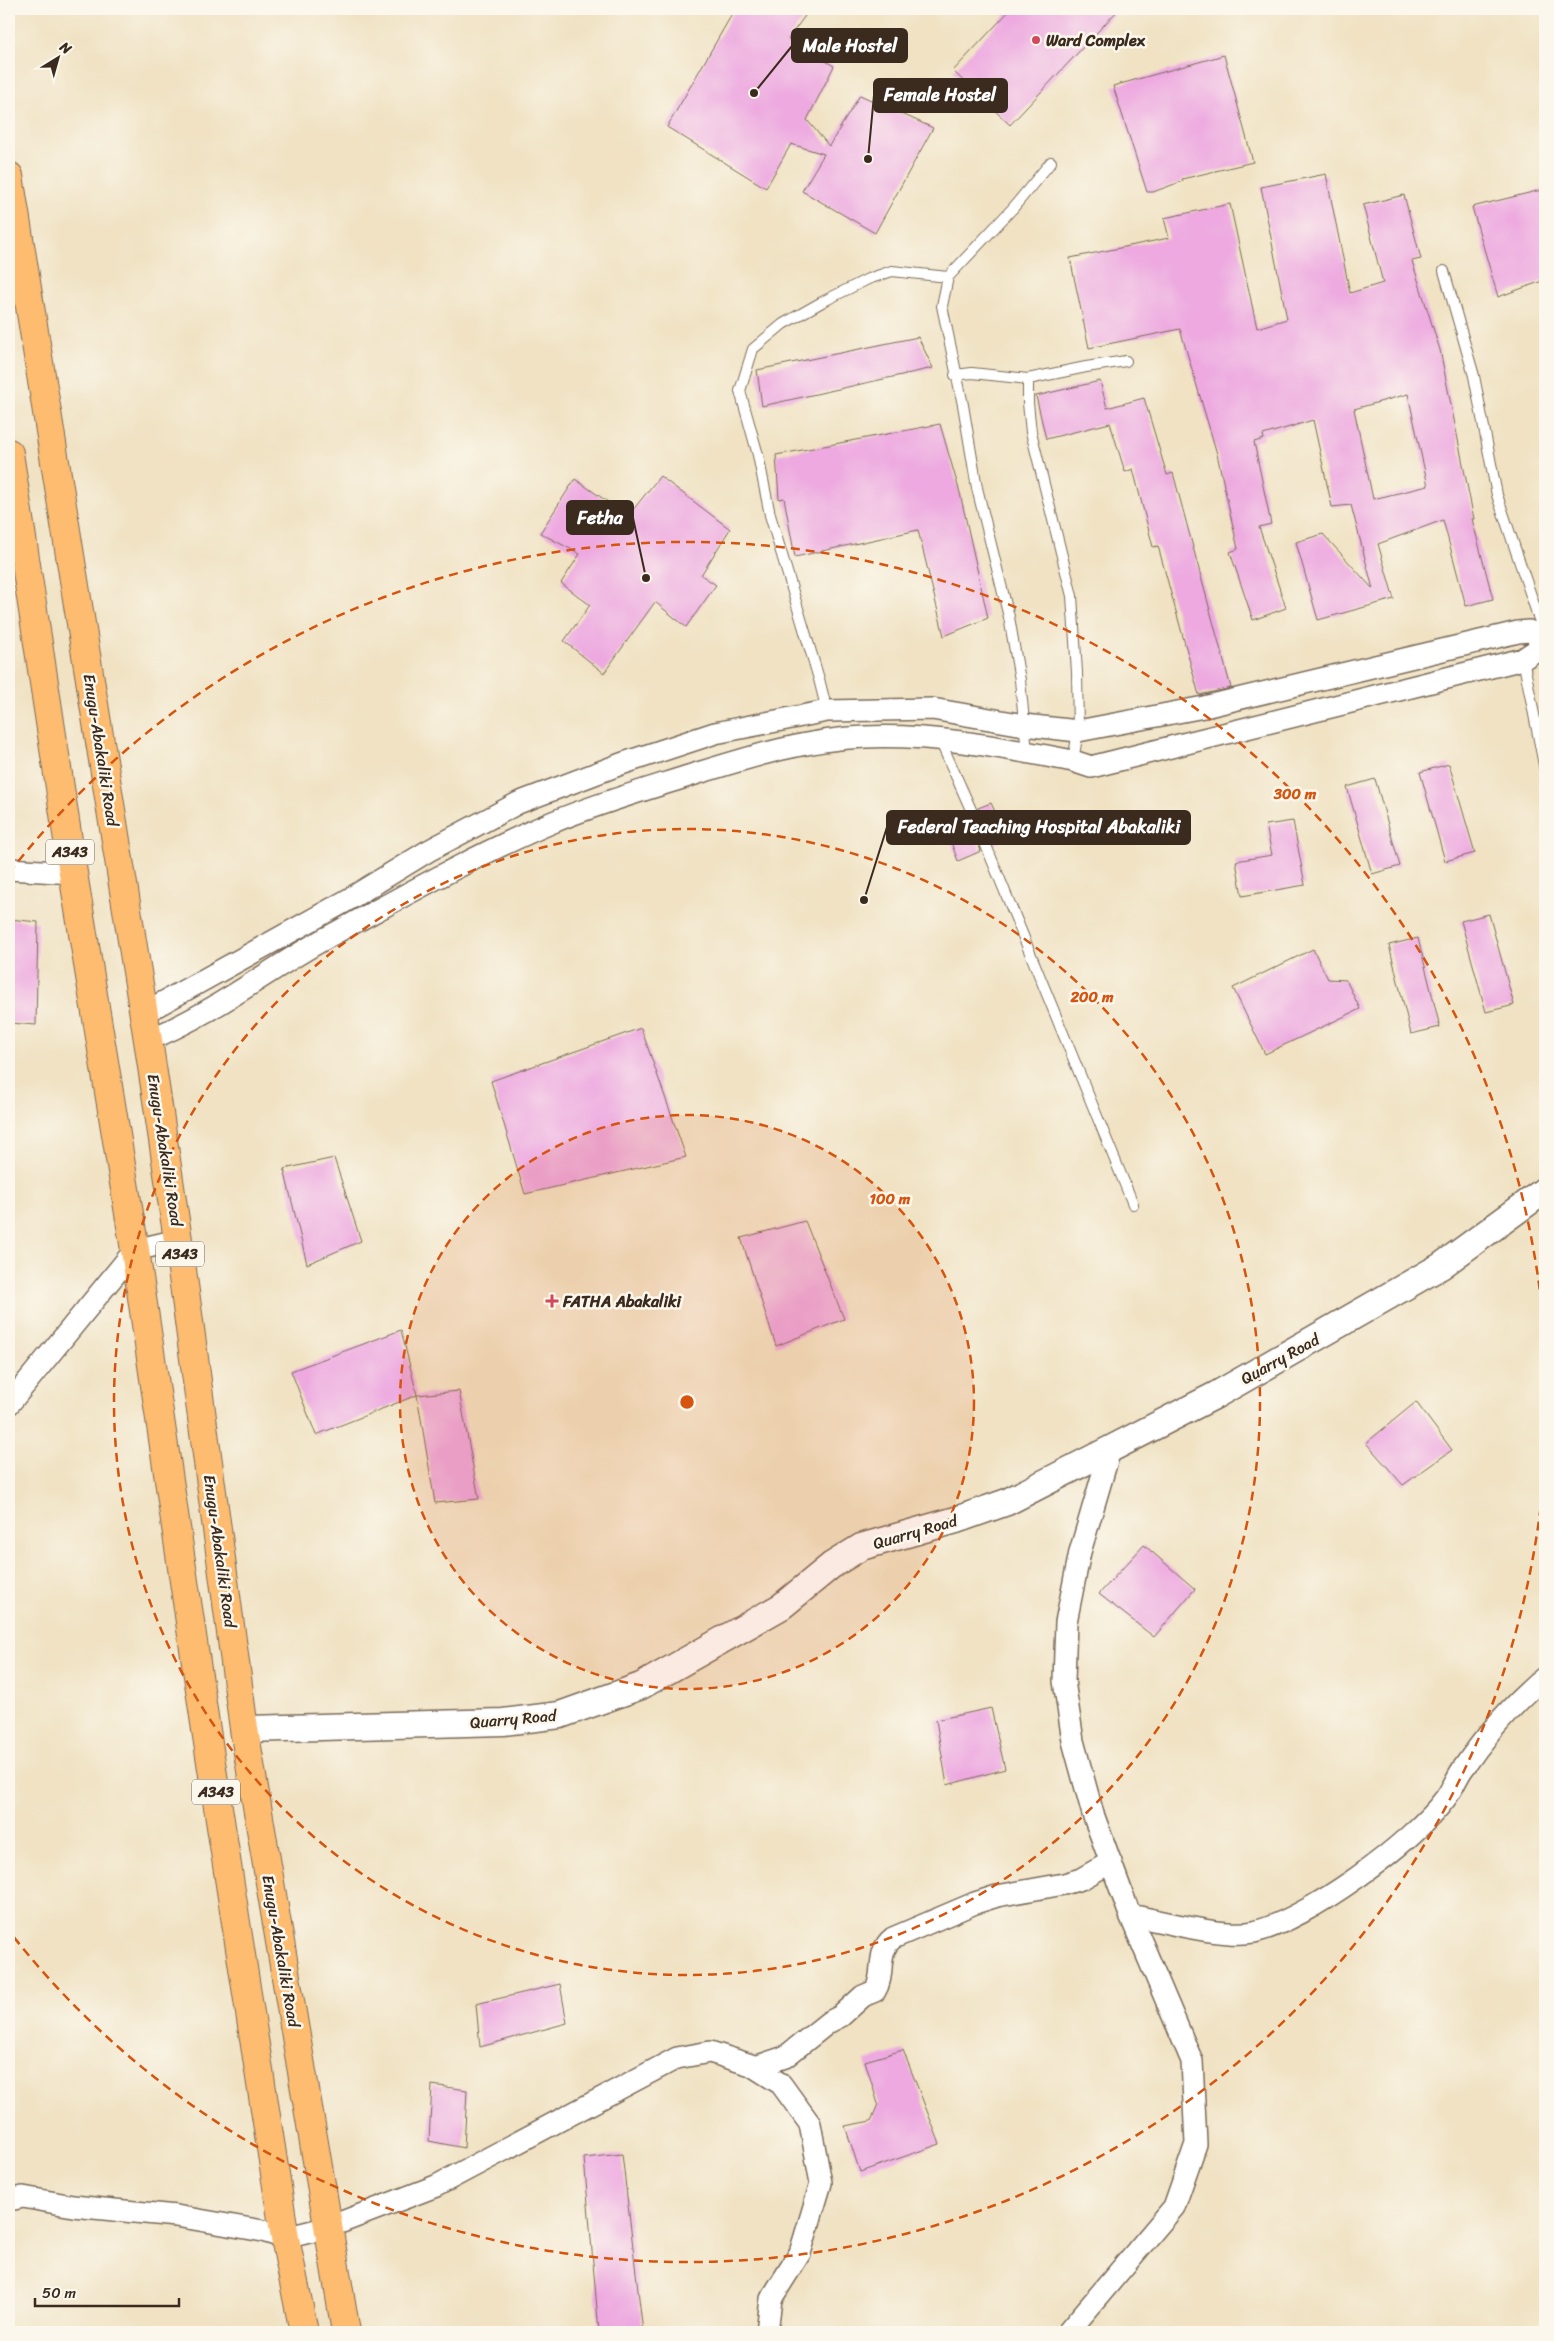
<svg xmlns="http://www.w3.org/2000/svg" width="1554" height="2341" font-family="Sriracha,sans-serif">
<style>
.building{fill:#eda9e0;fill-rule:evenodd}
.lines{fill:none;stroke-linecap:round;stroke-linejoin:round}
.service-casing{stroke:#7a6a58;stroke-width:12}
.minor-casing{stroke:#7a6a58;stroke-width:24}
.tertiary-casing{stroke:#7a6a58;stroke-width:29}
.trunk-casing{stroke:#7a6a58;stroke-width:30}
.service{stroke:#fff;stroke-width:10}
.minor{stroke:#fff;stroke-width:21}
.tertiary{stroke:#fff;stroke-width:26}
.trunk{stroke:#fdbc70;stroke-width:28}
.ring{fill:none;stroke:#d7540e;stroke-width:2.5;stroke-dasharray:9 6}
.poi-dot{fill:#d1495b;stroke:#fbf7ec;stroke-width:2}
.labels{text-anchor:middle;dominant-baseline:central;stroke-width:5;stroke-linejoin:round;paint-order:stroke}
.shield{fill:#fbf7ec;stroke:#75685c;stroke-width:1}
.shield-label{font-size:15px;font-weight:bold;fill:#3b2a1e}
.poi-label{font-size:16px;font-weight:bold;fill:#3b2a1e;stroke:#fbf7ec;text-anchor:start}
.street-label{font-size:16px;fill:#3b2a1e;stroke:#fbf7ec}
.centre{fill:#d7540e;stroke:#fbf7ec;stroke-width:2.5}
.ring-label{font-size:15px;text-anchor:middle;font-weight:bold;fill:#d7540e;stroke:#fbf7ec;stroke-width:5;stroke-linejoin:round;paint-order:stroke}
.leader{fill:none;stroke:#3b2a1e;stroke-width:2}
.callout-dot{fill:#3b2a1e;stroke:#fbf7ec;stroke-width:2}
.callout{fill:#3b2a1e;stroke:#3b2a1e;stroke-width:2}
.callout-label{font-size:18px;text-anchor:middle;font-weight:bold;fill:#fff}
</style>
<rect width="100%" height="100%" fill="#fbf7ec"/>
<filter id="ink" filterUnits="userSpaceOnUse"><feTurbulence type="fractalNoise" baseFrequency=".02" numOctaves="2"/><feDisplacementMap in="SourceGraphic" scale="10" xChannelSelector="R" yChannelSelector="G"/><feConvolveMatrix kernelMatrix="1 2 1 2 8 2 1 2 1" color-interpolation-filters="sRGB"/></filter>
<filter id="wash" filterUnits="userSpaceOnUse"><feTurbulence type="fractalNoise" baseFrequency=".0096" numOctaves="4" result="noise"/><feDisplacementMap in="SourceGraphic" scale="20" xChannelSelector="R" yChannelSelector="G"/><feGaussianBlur stdDeviation="1.12" result="paint"/><feColorMatrix in="noise" values="0 0 0 0 0 0 0 0 0 0 0 0 0 0 0 0 0 1.4 0 .05"/><feComposite in="paint" operator="in"/></filter>
<g filter="url(#wash)">
<rect width="100%" height="100%" fill="#f0e2c3"/>
<g id="blocks">
<path class="building" d="M735,9H810L788,39L834,66L807,120L829,146L860,95L933,128L875,233L802,191L824,154L791,144L766,188L667,127Z
M1011,9H1119L1010,125L953,71Z
M1224,55L1253,162L1182,179L1183,181L1153,192H1147L1113,86Z
M1326,174L1350,293L1383,283L1363,205L1404,195L1421,259L1412,261L1440,350L1474,519H1472L1493,599L1466,606L1443,520L1378,544L1394,599L1318,620L1296,542L1323,534L1373,589L1351,505L1332,507L1313,420L1263,435L1264,439L1254,442L1271,524L1259,527L1286,608L1253,620L1230,552L1238,549L1217,454L1180,329L1089,348L1070,258L1169,238L1164,218L1230,204L1257,328L1287,319L1261,187ZM1408,394L1428,486L1373,499L1354,409Z
M1545,189V280L1498,297L1472,207Z
M918,337L933,368L762,406L757,370Z
M1100,381L1107,408L1144,398L1167,475L1173,473L1231,688L1199,695L1158,546L1153,547L1133,469L1125,472L1110,423L1046,439L1036,396Z
M940,424L960,493L988,618L944,636L918,530L795,557L784,498L779,499L776,455Z
M660,476L730,529L701,575L716,585L686,627L655,602L604,673L564,641L590,605L561,583L580,554L540,533L575,479L628,516Z
M1449,764L1475,853L1445,861L1420,772Z
M1375,779L1400,866L1372,874L1347,787Z
M991,803L1007,838L993,845L978,808Z
M965,813L981,851L958,861L943,821Z
M1293,821L1305,885L1242,896L1236,861L1272,855L1266,825Z
M1489,914L1514,1005L1486,1012L1461,921Z
M9,919L38,922L36,1025L9,1023Z
M1418,938L1440,1027L1411,1034L1389,945Z
M1313,949L1328,979L1346,980L1360,1009L1265,1054L1233,988Z
M641,1028L686,1157L525,1194L491,1081Z
M334,1158L361,1241L307,1264L284,1169Z
M805,1221L844,1319L776,1346L741,1238Z
M401,1330L417,1395L316,1435L291,1371Z
M459,1391L479,1499L435,1503L417,1395Z
M1416,1402L1452,1450L1403,1485L1366,1443Z
M1144,1545L1195,1589L1154,1637L1099,1594Z
M991,1708L1005,1769L947,1785L936,1720Z
M560,1984L567,2023L480,2047L476,2004Z
M903,2050L940,2144L860,2172L845,2126L871,2121L878,2104L865,2061Z
M432,2085L467,2090L464,2148L429,2141Z
M622,2154L643,2332H599L584,2158Z"/>
</g>
</g>
<g filter="url(#ink)">
<use href="#blocks" fill-opacity="0" stroke="#7a6a58" stroke-width="1"/>
<g class="lines">
<defs>
<path id="service" d="M1444,271L1474,376L1497,495L1545,637
M955,375L972,373L1028,379
M1523,659L1545,770
M827,711L819,679L770,515L758,455L740,391L753,349L783,324L822,302L868,279L892,271L948,277
M939,738L976,821L1133,1204
M1027,752L1020,680L1009,617L977,488L963,405L942,306L948,277L1013,208L1051,162
M1073,761L1078,731L1077,672L1072,596L1031,432L1028,403V379L1086,367L1126,361"/>
<path id="minor" d="M9,869L73,873
M144,1013L346,901L428,851L518,803L621,764L715,733L827,711L932,709L1024,725L1078,731L1204,707L1518,632L1529,631L1545,638
M148,1040C213,1014 266,971 326,938C400,898 475,855 553,822C599,803 648,789 695,774C750,757 807,739 865,737C936,734 1004,748 1073,761L1091,767L1523,659L1535,651L1545,638
M9,1404L135,1250L178,1240
M1130,1915C1162,1921 1223,1938 1254,1932C1307,1920 1412,1843 1445,1799C1452,1790 1456,1779 1462,1770C1486,1735 1513,1703 1545,1677
M755,2067L785,2057L829,2022L841,2016L863,1996L875,1991C886,1974 875,1952 893,1938L975,1903L997,1896L1064,1884L1081,1879L1111,1862
M9,2200L23,2197L73,2206L176,2216L263,2231L285,2238L329,2227L436,2186L677,2058L710,2052L751,2065L781,2084L810,2124L821,2183L800,2253L771,2299L767,2332
M1068,2332L1174,2207L1196,2144L1192,2061L1130,1915L1093,1814L1073,1741L1064,1681L1066,1622L1080,1552L1110,1450"/>
<path id="tertiary" d="M244,1729L503,1722L560,1715L641,1686L782,1606L832,1565L861,1547L956,1520L1007,1502L1216,1395L1441,1266L1545,1190"/>
<path id="trunk" d="M9,176L148,1040L178,1240L244,1729L346,2332
M9,453L73,873L135,1250L206,1730L285,2238L304,2332"/>
</defs>
<use href="#service" class="service-casing"/>
<use href="#minor" class="minor-casing"/>
<use href="#tertiary" class="tertiary-casing"/>
<use href="#trunk" class="trunk-casing"/>
<use href="#service" class="service"/>
<use href="#minor" class="minor"/>
<use href="#tertiary" class="tertiary"/>
<use href="#trunk" class="trunk"/>
</g>
</g>
<circle cx="687" cy="1402" r="287" fill="#d7540e" fill-opacity=".12"/>
<g class="ring">
<circle cx="687" cy="1402" r="287"/>
<circle cx="687" cy="1402" r="573"/>
<path d="M1545 1462A860 860 0 0 1 9 1931M9 873A860 860 0 0 1 1545 1342"/>
</g>
<g class="poi-dot">
<circle cx="1036" cy="40" r="5"/>
<path d="M549.5 1293.5h5v5h5v5h-5v5h-5v-5h-5v-5h5z"/>
</g>
<g class="labels">
<g class="shield">
<rect x="46" y="839.5" width="48" height="25" rx="4"/>
<rect x="156" y="1241.5" width="48" height="25" rx="4"/>
<rect x="192" y="1779.5" width="48" height="25" rx="4"/>
</g>
<g class="shield-label">
<text x="70" y="852">A343</text>
<text x="180" y="1254">A343</text>
<text x="216" y="1792">A343</text>
</g>
<g class="poi-label">
<text x="1046" y="40">Ward Complex</text>
<text x="563" y="1301">FATHA Abakaliki</text>
</g>
<g class="street-label">
<text transform="translate(101 750) rotate(81)">Enugu-Abakaliki Road</text>
<text transform="translate(165 1150) rotate(81)">Enugu-Abakaliki Road</text>
<text transform="translate(1280 1359) rotate(-29)">Quarry Road</text>
<text transform="translate(915 1532) rotate(-16)">Quarry Road</text>
<text transform="translate(220 1551) rotate(82)">Enugu-Abakaliki Road</text>
<text transform="translate(513 1719) rotate(-5)">Quarry Road</text>
<text transform="translate(281 1951) rotate(80)">Enugu-Abakaliki Road</text>
</g>
</g>
<circle cx="687" cy="1402" r="8" class="centre"/>
<g class="ring-label">
<text x="1295" y="799">300 m</text>
<text x="1092" y="1002">200 m</text>
<text x="890" y="1204">100 m</text>
</g>
<path class="leader" d="M754 93L792 46M868 159L874 95M646 578L633 518M864 900L887 827"/>
<g class="callout-dot">
<circle cx="754" cy="93" r="5"/>
<circle cx="868" cy="159" r="5"/>
<circle cx="646" cy="578" r="5"/>
<circle cx="864" cy="900" r="5"/>
</g>
<g class="callout">
<rect x="792" y="29" width="115" height="33" rx="5"/>
<rect x="874" y="79" width="133" height="33" rx="5"/>
<rect x="567" y="501" width="66" height="33" rx="5"/>
<rect x="887" y="811" width="303" height="33" rx="5"/>
</g>
<g class="callout-label">
<text x="850" y="52">Male Hostel</text>
<text x="940" y="101">Female Hostel</text>
<text x="600" y="524">Fetha</text>
<text x="1039" y="833">Federal Teaching Hospital Abakaliki</text>
</g>
<rect width="1554" height="2341" fill="none" stroke="#fbf7ec" stroke-width="30"/>
<g transform="translate(58 58) rotate(37)" stroke="#fbf7ec" stroke-width="4" paint-order="stroke">
<path d="M0-4L9 19L0 12L-9 19Z" fill="#3b2a1e"/>
<text y="-8" font-size="14" font-weight="bold" text-anchor="middle" fill="#3b2a1e">N</text>
</g>
<path d="M35 2298v8h144v-8" fill="none" stroke="#3b2a1e" stroke-width="2.5"/>
<text x="42" y="2298" font-size="15" fill="#3b2a1e" stroke="#fbf7ec" stroke-width="4" paint-order="stroke">50 m</text>
</svg>
